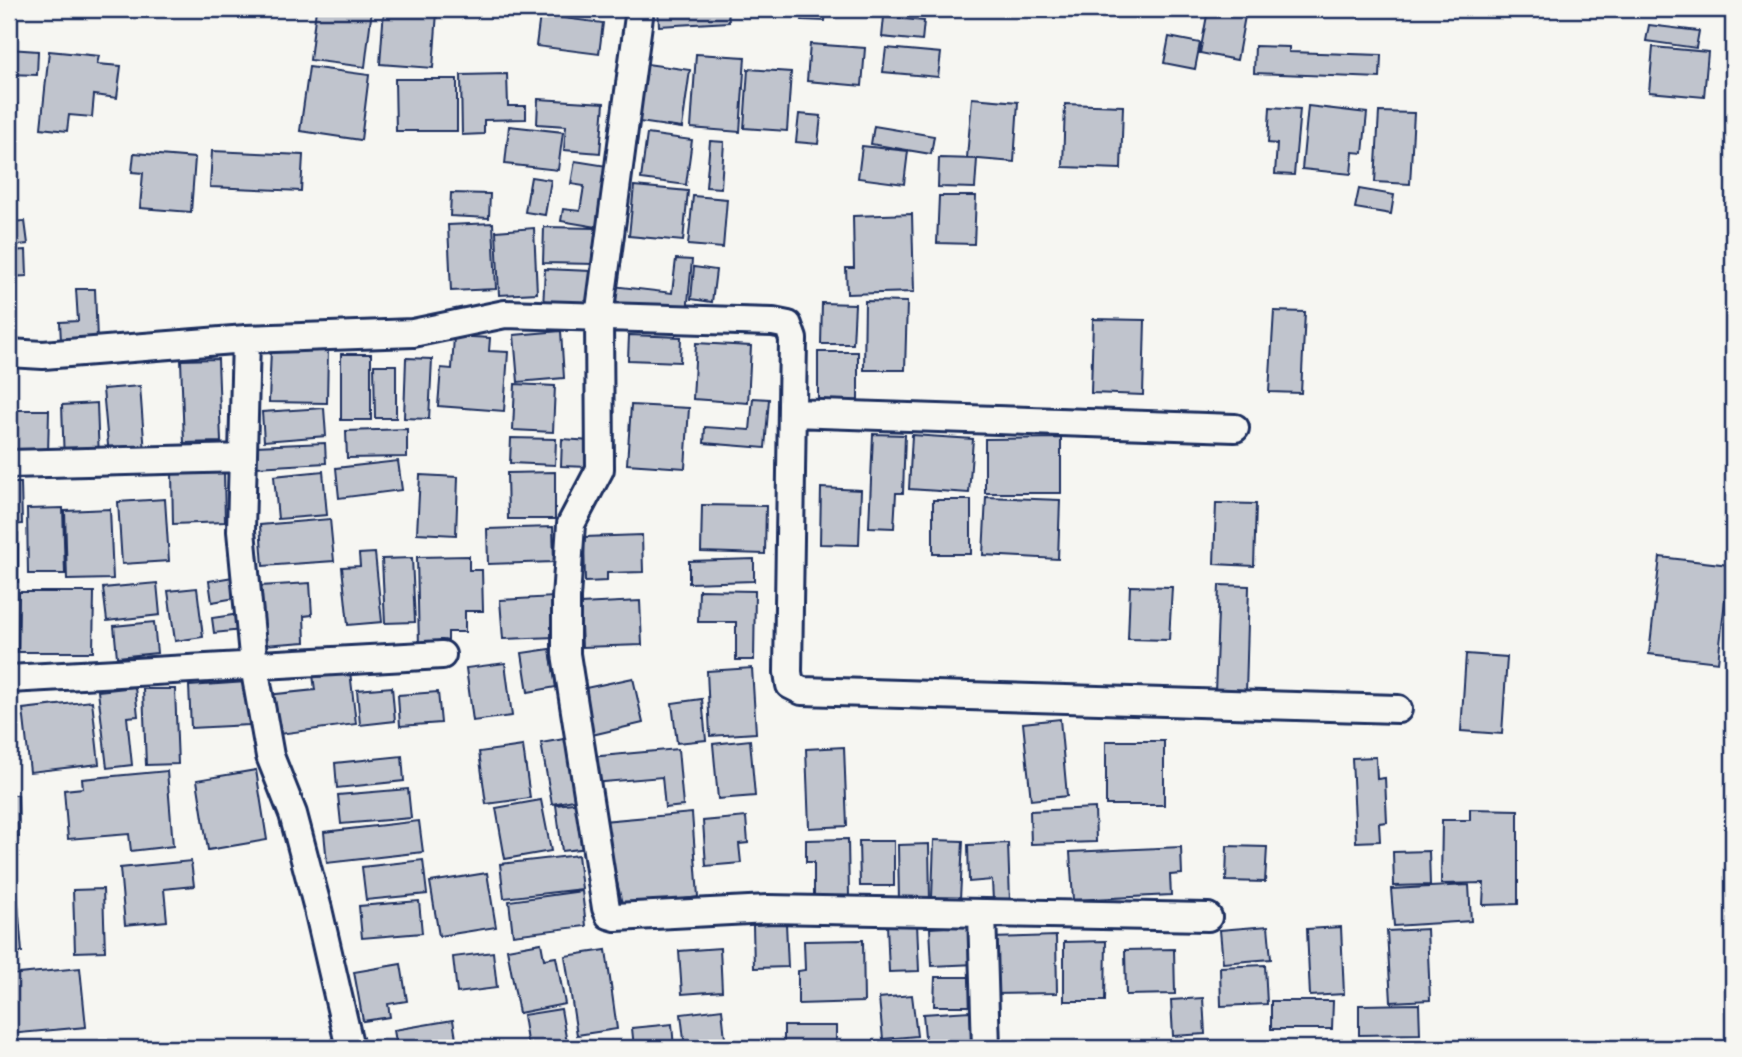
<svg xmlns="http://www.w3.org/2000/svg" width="1742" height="1057" font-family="Caveat,sans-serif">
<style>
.building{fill:#c0c4cd;stroke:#1b2f5e;stroke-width:2}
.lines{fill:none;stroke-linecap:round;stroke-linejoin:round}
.minor-casing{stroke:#1b2f5e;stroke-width:32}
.minor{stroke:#f6f6f2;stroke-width:26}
</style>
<rect width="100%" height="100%" fill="#f6f6f2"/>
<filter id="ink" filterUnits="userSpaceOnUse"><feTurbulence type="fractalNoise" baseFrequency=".0143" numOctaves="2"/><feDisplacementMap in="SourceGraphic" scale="14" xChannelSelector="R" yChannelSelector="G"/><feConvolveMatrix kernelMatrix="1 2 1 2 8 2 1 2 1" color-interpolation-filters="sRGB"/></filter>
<g filter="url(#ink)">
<path class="building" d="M316,9H372L365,67L310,60Z
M384,9L437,12L433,68L380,64Z
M658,9H728L729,22L659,26Z
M803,9H826L825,21L802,20Z
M1208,10L1245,16L1237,60L1200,53Z
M540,15L603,23L599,54L536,46Z
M884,17L924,21L922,41L882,37Z
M1649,25L1699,31L1696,48L1646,41Z
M1169,37L1200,43L1195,69L1164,63Z
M810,44L865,48L862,86L807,81Z
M1255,46L1289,47V52L1381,55L1380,78L1254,73Z
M1653,47L1708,52L1704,97L1649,92Z
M886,48L941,53L938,77L883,72Z
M9,49L38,51L37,75L9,74Z
M49,51L99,56L97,64L121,66L117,98L94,95L92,117L69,115L67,131L41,128Z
M696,54L745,57L740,132L691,128Z
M647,64L690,70L682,128L639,122Z
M309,67L369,75L361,140L300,131Z
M748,69L791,72L787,131L744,128Z
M507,74L508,106H526V119L484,120V134L462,135L461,75Z
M395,79H457V131H396Z
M972,98L1018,102L1014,162L967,158Z
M538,99L604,103L600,153L564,150L566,126L537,124Z
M9,104H17L15,134L9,133Z
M1065,104L1123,106L1121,169L1063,167Z
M1308,106L1367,113L1363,153L1353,152L1351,174L1302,169Z
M1270,107L1300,109L1294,175L1275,174L1277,144L1268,143Z
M1379,112L1414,113L1410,184L1375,182Z
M799,114L821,116L818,144L796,142Z
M509,126L563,132L558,170L505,164Z
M874,126L934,136L931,154L871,144Z
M647,134L692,140L686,185L641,179Z
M710,141L724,142L721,188L706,187Z
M862,146L908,151L904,184L858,178Z
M212,151L303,155L301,191L210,187Z
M134,153L195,158L191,212L140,208L143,173L132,172Z
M939,158L977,159L975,188L938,187Z
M575,161L607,166L597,227L561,221L563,209L580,211L584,186L571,184Z
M531,177L551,180L545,215L525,212Z
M634,186L688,191L683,241L629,236Z
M1359,189L1394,195L1391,214L1355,208Z
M451,193L490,194L489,218L450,216Z
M693,196L727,199L723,248L688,245Z
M939,196H976L974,244L937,243Z
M912,214L914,292L847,294L846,268H854L853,216Z
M25,221L28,244L9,246V222Z
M493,223L496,289L451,291L448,225Z
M544,227L596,228L595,264L543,263Z
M534,228L537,293L499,295L496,231Z
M26,250L27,276L9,277V251Z
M676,259L692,260L687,313L611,305L613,286L672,293Z
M694,267L716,270L712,302L691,299Z
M545,269L591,271L590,309L543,307Z
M12,284L14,334H9V285Z
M76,289H95L97,340L61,341L60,322L78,321Z
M865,301L907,302L905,370H864Z
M822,303L855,304L853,344H821Z
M1274,311L1305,312L1301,393L1269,392Z
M1093,319L1145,320L1143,395L1091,393Z
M561,331L564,378L518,382L514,335Z
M629,335L681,337L680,362L628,360Z
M454,336L490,338L489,351L508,352L504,411L438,406L441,368L452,369Z
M696,343L751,346L748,403L693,399Z
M271,348L328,349L327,403L269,402Z
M818,352H858V408H818Z
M341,354H371V420H341Z
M406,358L432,359L429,419L404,418Z
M218,359L221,442L184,443L181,360Z
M374,365H396V418H375Z
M515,384L555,386L553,432L513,430Z
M140,386L145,453L109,456L103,389Z
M753,398L769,399L765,448L704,443L705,427L750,430Z
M97,403L99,460L64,462L62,405Z
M631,405L689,408L685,468L627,464Z
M324,408L326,436L264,441L262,412Z
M9,410H49L48,455H9Z
M407,429V457L347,458L346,431Z
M873,434L905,435L903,493H896L894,528L869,527Z
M912,435L973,439L969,493L909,489Z
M511,438L556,439L555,465L510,463Z
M1061,438V493H985V439Z
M562,439L591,441L590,467L561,466Z
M325,443L326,463L256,467L255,446Z
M398,461L402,490L339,498L336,468Z
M224,471L225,522L173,524L172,472Z
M323,471L327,515L278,519L274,476Z
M555,472V519H508L507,473Z
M420,475L458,477L456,535L417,533Z
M9,483H21L22,524L9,525Z
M821,488L861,490L859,545L820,544Z
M986,497L1060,500L1058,559L983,555Z
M165,499L169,561L122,564L118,502Z
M933,500H971V554H933Z
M1216,503L1256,504L1254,566L1214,564Z
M702,505L766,506L765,554L701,552Z
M63,508L65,574H28L27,509Z
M110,509L113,579L67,580L65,511Z
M330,519L334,561L263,566L260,525Z
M553,527L554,562L488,564L487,529Z
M9,533H18V582H9Z
M642,535L643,572L607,573V581L585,582L584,537Z
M375,553L382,622L348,625L342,567L360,566L359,554Z
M469,556V570H482L483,611H465V632H448V647H419L417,557Z
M1660,557L1729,565L1718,662L1649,654Z
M412,558L415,622L385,623L382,559Z
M754,559V581L689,583V561Z
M233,577L236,598L212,602L209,581Z
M157,583L160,615L107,621L103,588Z
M310,583L312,615L304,616L305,642L264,645L260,586Z
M1219,585L1249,586L1246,694L1215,693Z
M1130,586L1172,587L1169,640L1128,639Z
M197,588L203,637L175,641L168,591Z
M699,590L755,591L754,660H736V622H698Z
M19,592H94L93,652H18Z
M554,597L556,637L503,639L500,600Z
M640,601L642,645L582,647L580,604Z
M240,614L242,630L214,633L212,618Z
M154,622L157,653L117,657L114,626Z
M550,649L556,687L528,692L522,653Z
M1466,654L1507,657L1502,734L1461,731Z
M505,663L512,716L473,721L466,668Z
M752,668L756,733L710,736L707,671Z
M350,671L356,724L272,735L267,695L315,690L313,675Z
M633,678L643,723L592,735L581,689Z
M247,682L249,725L191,728L189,686Z
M135,687L138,716L127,717L132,765L107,768L98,691Z
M392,687L395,721L360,725L357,690Z
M143,689H175L178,764L146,765Z
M438,692L441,723L400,726L398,695Z
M702,699L706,740L677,743L672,703Z
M92,701L99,764L30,772L23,709Z
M1060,719L1067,796L1031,800L1023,723Z
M570,738L579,799L552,804L541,743Z
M750,740L755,796L718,799L713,744Z
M1106,741H1164V805H1106Z
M523,746L530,798L486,804L479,752Z
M844,747L847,826L809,828L806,749Z
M678,749L683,806L665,808L662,777L592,783L590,757Z
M402,756L404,781L337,788L335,763Z
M1376,757L1377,779L1385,778L1387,822L1379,823L1380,841L1356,842L1352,758Z
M256,770L267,840L208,850L197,780Z
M167,771L173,846L131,851L129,834L68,839L64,790L83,788L82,779Z
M408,789L411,818L341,824L338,795Z
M9,795H18L19,837H9Z
M541,800L551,851L505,859L496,808Z
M582,802L588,848L562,851L556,805Z
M1095,808L1096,842L1031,844L1030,811Z
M1470,809L1518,810V904L1483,905L1484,883L1441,884L1442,820H1470Z
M692,813L698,897L623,908L603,821Z
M746,817L748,843L739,844L741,863L706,866L703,821Z
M419,821L423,852L327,863L324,832Z
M848,839L849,897L814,898V862H806V840Z
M934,840L963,841L960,899L932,898Z
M859,841H894V886H860Z
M1008,843L1010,901H993L992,880L969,882L968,845Z
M929,844L930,901H899L898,845Z
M1227,846L1267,847L1265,882L1226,881Z
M1181,847L1182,874L1170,875L1171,895L1073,900L1070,852Z
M1429,851L1430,885L1394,886L1393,852Z
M578,855L582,889L504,898L500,864Z
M423,860L427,894L366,900L362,867Z
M191,861L194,886L164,889L167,921L125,925L120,868Z
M487,873L496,927L439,936L430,882Z
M9,878H16L22,952L9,953Z
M1469,885L1471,921L1394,926L1391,889Z
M103,889L105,951L75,952L73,890Z
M582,891L586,926L513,935L509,901Z
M419,901L422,933L362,938L359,906Z
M786,923L788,967L754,968L753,925Z
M917,923L919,971L889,972L887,924Z
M974,925L976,964L932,966L930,928Z
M1268,926L1271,959L1223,963L1220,930Z
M1341,927L1344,994L1310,996L1307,929Z
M1427,929L1430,1000L1391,1002L1387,931Z
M1056,936L1057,993L992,994L991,938Z
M863,940L864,1002L798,1004V971L805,970L804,941Z
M1106,941L1105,1001H1064V942Z
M541,943L544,959L556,957L565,1004L519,1013L507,949Z
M720,948L722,991L682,994L679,951Z
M1174,949L1175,994L1126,995L1125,950Z
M606,950L617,1029L577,1035L565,956Z
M493,952L497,988L457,993L453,957Z
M401,964L407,1001L388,1004L390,1017L363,1021L354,972Z
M1265,965L1267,1004L1221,1006L1220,967Z
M80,968L86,1027L9,1034V975Z
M935,977H974V1006H934Z
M912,995L917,1036L883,1039L879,998Z
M1203,998L1205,1034L1173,1036L1171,1000Z
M1271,1001H1333L1332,1029H1271Z
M1419,1004L1420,1034L1359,1035V1005Z
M561,1009L567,1043L528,1048L523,1015Z
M722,1009L726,1048H685L681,1014Z
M970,1011L973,1048H926L923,1014Z
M453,1020L457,1045L464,1044L465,1048H397L394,1030Z
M672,1024L674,1048H634L632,1028Z
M784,1026H836V1048H784Z
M1007,1043H1061V1048H1006Z"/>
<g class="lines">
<defs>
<path id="minor" d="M640,9L599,317L600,469L571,524L566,598V654L606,908L609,915L616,917L768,909L1208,917
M246,339L241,531L254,666L270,756L293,814L318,909L350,1048
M9,353L43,355L246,339L413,333L505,314L773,322L788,325L793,339L788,672L790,685L802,691L1398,709
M792,413L1235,428
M9,464L243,458
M9,679L442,655
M982,913L986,1048"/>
</defs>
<use href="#minor" class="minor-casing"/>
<use href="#minor" class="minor"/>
</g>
</g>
<rect width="1742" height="1057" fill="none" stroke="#f6f6f2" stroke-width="35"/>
<rect x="18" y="18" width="1707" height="1022" fill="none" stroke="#1b2f5e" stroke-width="2.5" filter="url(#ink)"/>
</svg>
